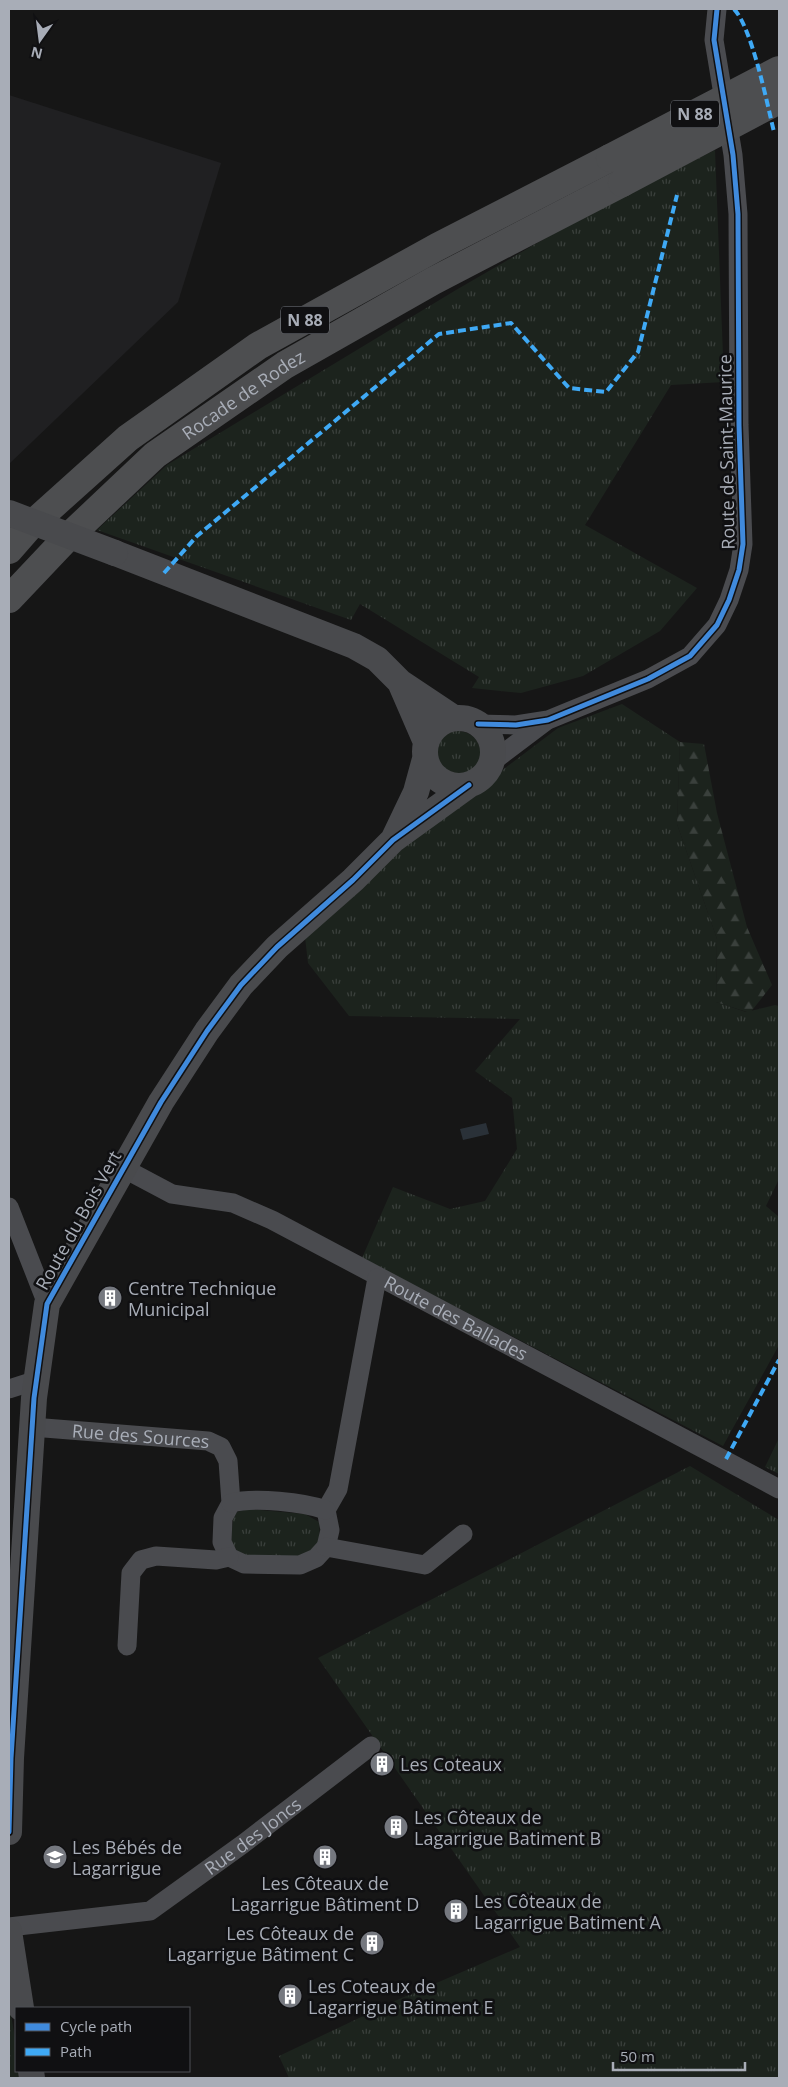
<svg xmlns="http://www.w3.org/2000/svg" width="788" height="2087" font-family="'Open Sans',sans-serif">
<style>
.built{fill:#202022}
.grass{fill:url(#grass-tufts)}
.forest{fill:url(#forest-firs)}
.water{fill:#2a3138}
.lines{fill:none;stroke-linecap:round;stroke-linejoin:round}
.street{stroke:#4a4b4f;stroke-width:19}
.secondary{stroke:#494a4d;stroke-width:26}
.highway{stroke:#4d4e50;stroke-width:28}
.secondary-bridge{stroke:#494a4d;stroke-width:26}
.highway-bridge{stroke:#4d4e50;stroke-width:28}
.quiet{stroke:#3fa9f5;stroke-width:4;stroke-dasharray:8 4;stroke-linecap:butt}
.cycleway-casing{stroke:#101012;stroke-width:8}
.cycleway{stroke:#408adc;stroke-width:5}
.labels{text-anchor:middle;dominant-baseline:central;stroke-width:5;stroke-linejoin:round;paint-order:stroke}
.shield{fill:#101012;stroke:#7a7e86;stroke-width:1}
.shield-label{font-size:16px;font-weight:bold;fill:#a8adb7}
.street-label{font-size:18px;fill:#a8adb7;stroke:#101012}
.poi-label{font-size:18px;fill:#a8adb7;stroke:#101012;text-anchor:start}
</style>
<defs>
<pattern id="grass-tufts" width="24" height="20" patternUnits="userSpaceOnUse" patternTransform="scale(1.25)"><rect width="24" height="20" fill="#1c231d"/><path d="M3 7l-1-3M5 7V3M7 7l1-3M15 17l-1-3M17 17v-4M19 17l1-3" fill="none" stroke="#3a403c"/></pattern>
<pattern id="forest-firs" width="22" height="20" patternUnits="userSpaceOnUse" patternTransform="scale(1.25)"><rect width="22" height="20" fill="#1c231d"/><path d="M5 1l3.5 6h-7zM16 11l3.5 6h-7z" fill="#3a403c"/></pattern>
</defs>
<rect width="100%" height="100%" fill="#161616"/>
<path class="built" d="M9,95L221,163L178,302L9,464Z"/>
<path class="grass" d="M715,150L724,382L671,385L585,525L697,588L660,631L583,676L521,693L472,688L479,677L360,604L351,620L97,530L167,465L456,290L577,220Z
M622,704L680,742L677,824L717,939L716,1002L746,1012L775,1005L779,1006V1179L766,1206L779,1217V1345L723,1446L362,1258L393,1187L450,1209L485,1201L517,1149L512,1098L475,1071L520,1019L349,1016L308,963L305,937L422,831L558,728Z
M435 754a23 23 0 1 1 46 0a23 23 0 1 1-46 0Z
M779,1438V1474L765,1467Z
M690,1466L779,1520V2078H289L279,2056L397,2000L520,1947L318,1658Z
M248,1509L305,1514L319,1522C320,1535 321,1546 310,1556H246L236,1551L231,1544L233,1517L237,1512Z
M9,2003L16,2044V2071H21L22,2078H9Z"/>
<path class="forest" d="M680,742L704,744L717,813L747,927L772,985L750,1013L716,1002L717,939L677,824Z"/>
<path class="water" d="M486,1123L489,1134L463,1140L460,1129Z"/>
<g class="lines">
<g class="street">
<path d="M478,724L516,725L548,720L648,679L690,656L717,625L729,600L739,570L743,544L739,425L738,214L733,155L714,40L717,9"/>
<path d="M492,762L545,722"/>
<path id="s1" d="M123,1168L172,1194L233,1203L272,1220L779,1489"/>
<path d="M9,1207L47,1304"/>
<path d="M9,1389L37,1380"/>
<path id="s2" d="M32,1427L208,1441L221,1447L228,1461L231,1503L223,1518L222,1542L229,1557L244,1564L300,1565L316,1558L326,1547L330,1530L326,1510L338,1489L377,1278"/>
<path d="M231,1503C255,1497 303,1502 326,1510"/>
<path d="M326,1547L425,1565L463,1534"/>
<path d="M127,1646L131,1573L141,1560L156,1556L216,1560L229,1557"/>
<path id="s3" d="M9,1927L150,1911L243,1844L371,1746"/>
</g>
<path class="secondary" d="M115,553L354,646L377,659L400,682L454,718
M400,682L426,742
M425 752a34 34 0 1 1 68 0a34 34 0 1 1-68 0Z
M394,838L416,792L425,759
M9,1832L11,1758L34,1398L47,1304L161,1102L207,1031L241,985L277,947L353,880L393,840L469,785
M9,1931L21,2008
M31,2071L32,2078"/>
<g class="highway">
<path d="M9,550L30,526L128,438L258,346L437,247L610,158"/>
<path id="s4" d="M9,599L64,541L155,455L285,365L433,281L622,183"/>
</g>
<path class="secondary-bridge" d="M9,513L115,553"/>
<path class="highway-bridge" d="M610,158L779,70
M622,183L779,100"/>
<path class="quiet" d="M734,9C752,28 767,103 774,132
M164,573L197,536L439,334L511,323L569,388L606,392L638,352L677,195
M726,1459L779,1360"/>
<defs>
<path id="cycleway" d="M478,724L516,725L548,720L648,679L690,656L717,625L729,600L739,570L743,544L739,425L738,214L733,155L714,40L717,9
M9,1832L11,1758L34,1398L47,1304L161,1102L207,1031L241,985L277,947L353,880L393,840L469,785"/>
</defs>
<use href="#cycleway" class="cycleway-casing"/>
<use href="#cycleway" class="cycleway"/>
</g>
<defs>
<symbol id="building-disc" viewBox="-11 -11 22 22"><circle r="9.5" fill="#75787f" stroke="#101012"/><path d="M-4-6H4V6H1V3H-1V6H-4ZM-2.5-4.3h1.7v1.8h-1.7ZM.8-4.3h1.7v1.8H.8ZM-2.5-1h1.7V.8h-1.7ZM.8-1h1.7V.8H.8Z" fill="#fff"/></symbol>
<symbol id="school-disc" viewBox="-11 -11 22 22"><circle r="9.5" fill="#75787f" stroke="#101012"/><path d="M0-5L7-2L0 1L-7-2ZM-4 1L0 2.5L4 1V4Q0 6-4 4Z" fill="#fff"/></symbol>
</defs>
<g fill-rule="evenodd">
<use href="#building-disc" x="96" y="1284" width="28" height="28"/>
<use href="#building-disc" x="368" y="1750" width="28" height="28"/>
<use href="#building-disc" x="382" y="1813" width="28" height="28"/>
<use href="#school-disc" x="41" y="1843" width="28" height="28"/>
<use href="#building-disc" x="311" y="1843" width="28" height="28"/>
<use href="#building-disc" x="442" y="1897" width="28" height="28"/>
<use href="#building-disc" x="358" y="1929" width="28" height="28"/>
<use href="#building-disc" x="276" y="1982" width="28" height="28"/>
</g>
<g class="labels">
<g class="shield">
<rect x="671" y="100.5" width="48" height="27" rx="4"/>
<rect x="281" y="306.5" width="48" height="27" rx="4"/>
</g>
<g class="shield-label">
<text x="695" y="114">N 88</text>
<text x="305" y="320">N 88</text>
</g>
<g class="street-label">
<text stroke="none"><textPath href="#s4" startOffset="312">Rocade de Rodez</textPath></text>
<text transform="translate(726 452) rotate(-91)">Route de Saint-Maurice</text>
<text transform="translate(78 1220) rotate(-61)">Route du Bois Vert</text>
<text stroke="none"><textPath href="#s1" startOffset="368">Route des Ballades</textPath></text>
<text stroke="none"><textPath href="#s2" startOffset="109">Rue des Sources</textPath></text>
<text stroke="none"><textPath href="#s3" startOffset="269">Rue des Joncs</textPath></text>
</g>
<g class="poi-label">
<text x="128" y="1288">Centre Technique<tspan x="128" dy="21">Municipal</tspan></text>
<text x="400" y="1764">Les Coteaux</text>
<text x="414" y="1817">Les Côteaux de<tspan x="414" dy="21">Lagarrigue Batiment B</tspan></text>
<text x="72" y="1847">Les Bébés de<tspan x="72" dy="21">Lagarrigue</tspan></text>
<text x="325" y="1883" text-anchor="middle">Les Côteaux de<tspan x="325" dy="21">Lagarrigue Bâtiment D</tspan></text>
<text x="474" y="1901">Les Côteaux de<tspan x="474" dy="21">Lagarrigue Batiment A</tspan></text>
<text x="354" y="1933" text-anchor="end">Les Côteaux de<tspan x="354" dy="21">Lagarrigue Bâtiment C</tspan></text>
<text x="308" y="1986">Les Coteaux de<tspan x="308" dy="21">Lagarrigue Bâtiment E</tspan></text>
</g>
</g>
<rect width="788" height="2087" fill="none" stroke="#a8adb7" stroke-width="20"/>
<rect x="15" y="2007" width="175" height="65" fill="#101012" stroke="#4d4f54"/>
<rect x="25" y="2023" width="25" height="8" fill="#408adc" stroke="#4d4f54"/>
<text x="60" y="2032" font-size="15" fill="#a8adb7">Cycle path</text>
<rect x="25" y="2048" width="25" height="8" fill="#3fa9f5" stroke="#4d4f54"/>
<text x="60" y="2057" font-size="15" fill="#a8adb7">Path</text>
<g transform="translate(40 40) rotate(194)" stroke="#101012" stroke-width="4" paint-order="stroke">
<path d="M0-4L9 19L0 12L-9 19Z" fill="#a8adb7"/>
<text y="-8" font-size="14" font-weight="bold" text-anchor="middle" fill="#a8adb7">N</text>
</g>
<path d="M613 2062v8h132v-8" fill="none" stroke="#a8adb7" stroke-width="2.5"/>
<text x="620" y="2062" font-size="15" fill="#a8adb7" stroke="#101012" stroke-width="4" paint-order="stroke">50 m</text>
</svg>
